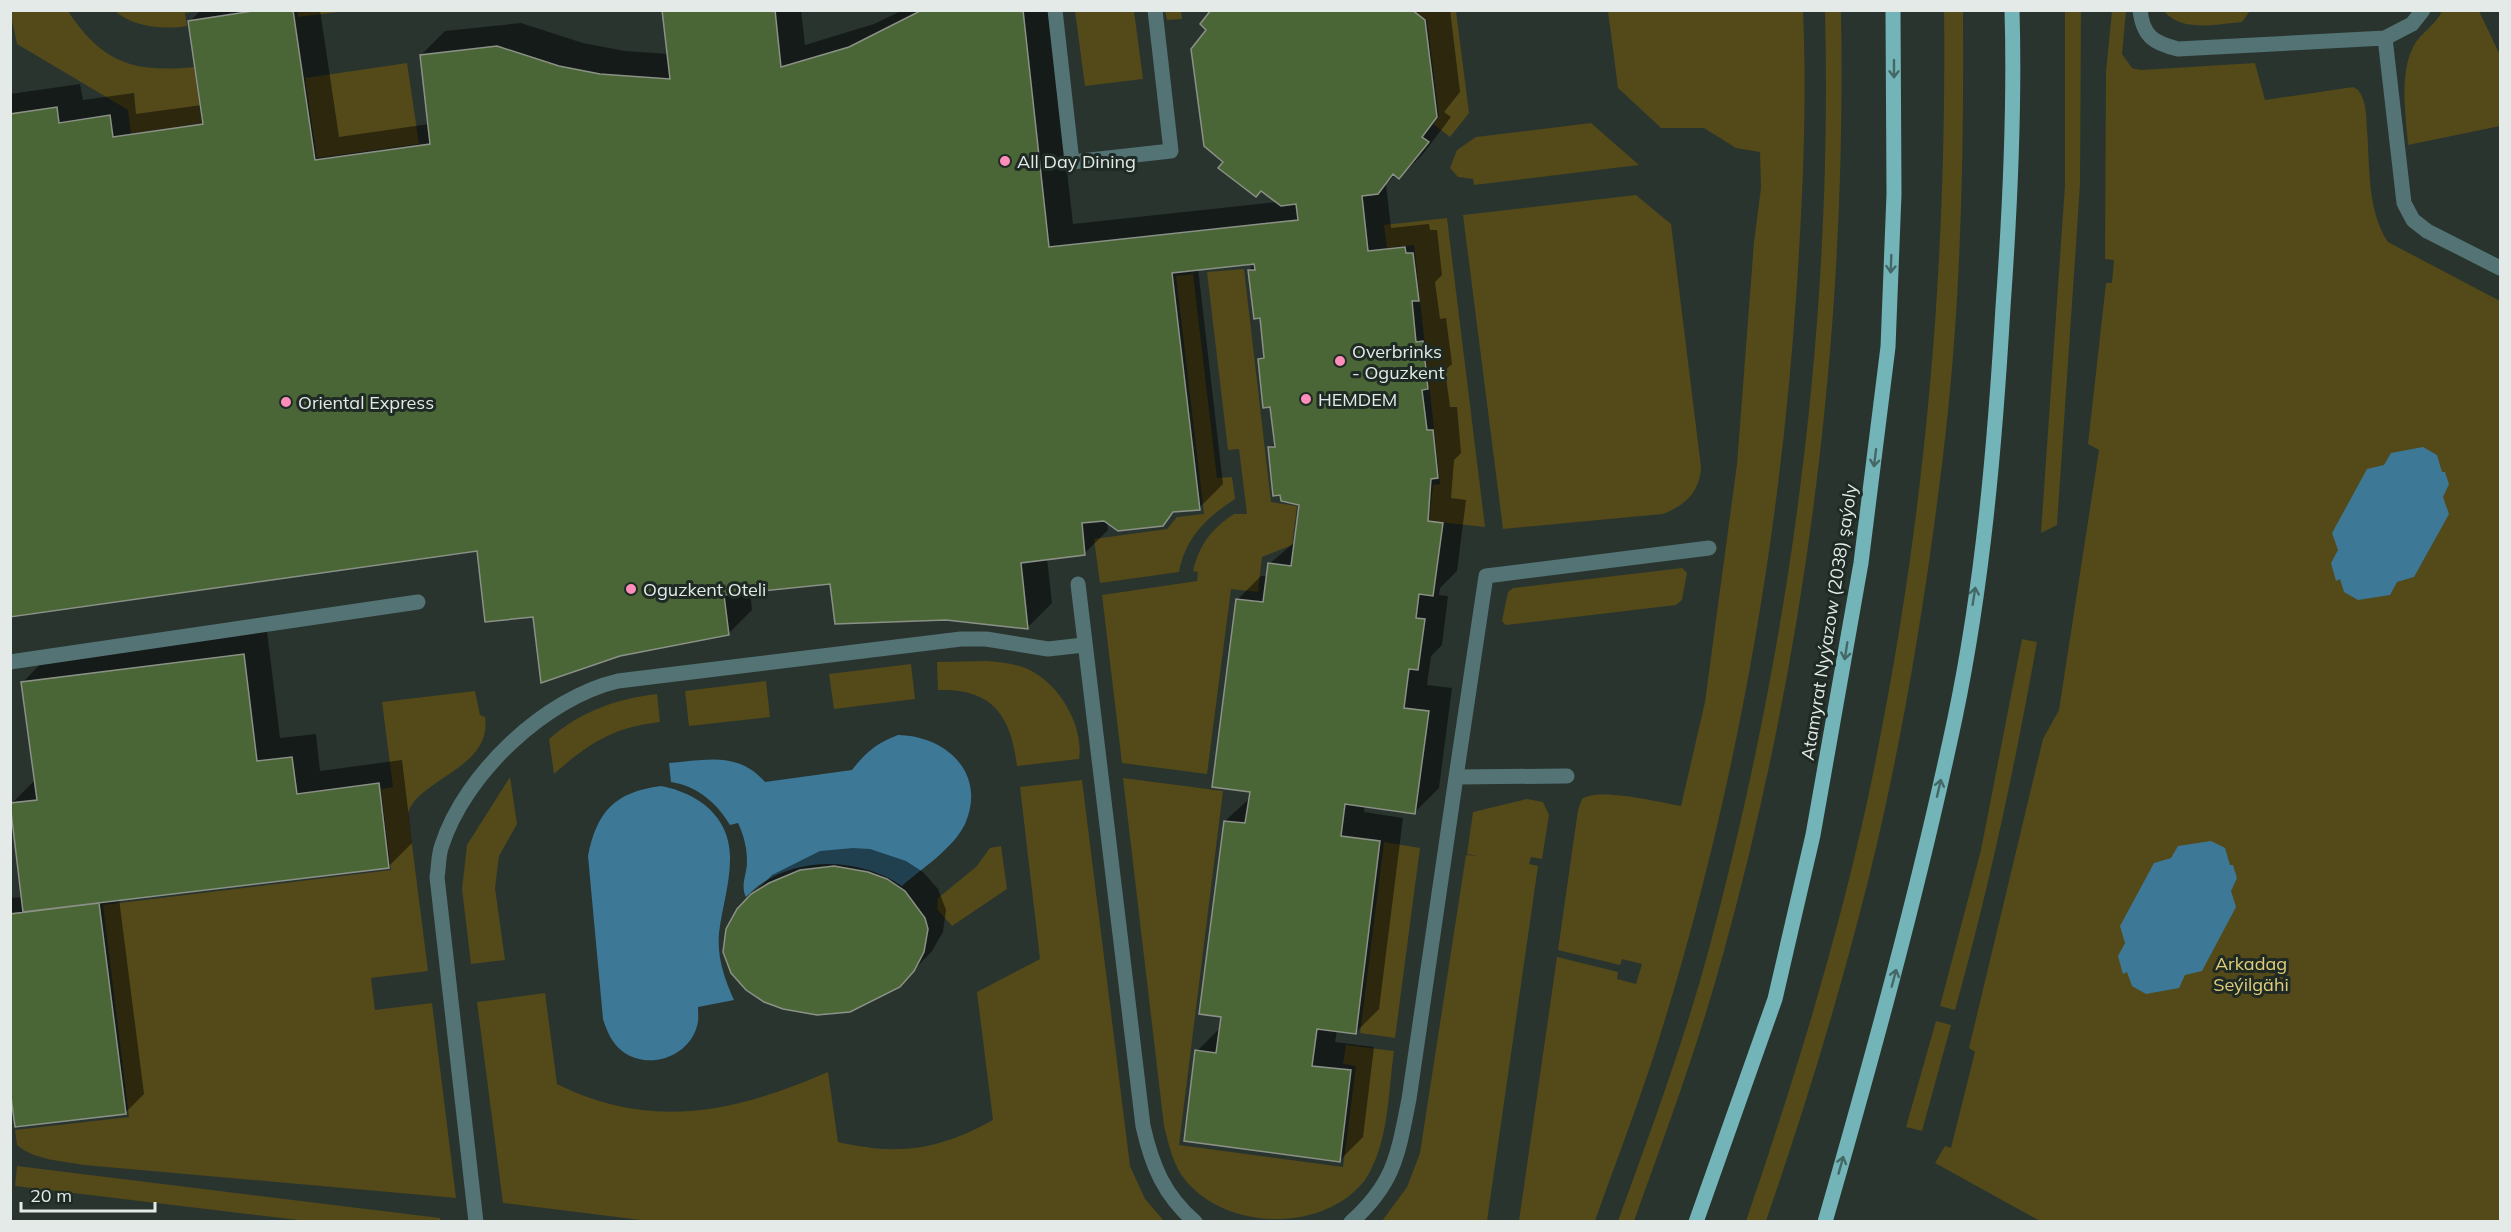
<svg xmlns="http://www.w3.org/2000/svg" width="2511" height="1232" font-family="Mulish,sans-serif">
<style>
.green{fill:#534919}
.water{fill:#3d7897}
.shadow{fill:#0007}
.building{fill:#4b6636;stroke:#8b9187;stroke-width:1.5}
.lines{fill:none;stroke-linecap:round;stroke-linejoin:round}
.service{stroke:#547375;stroke-width:15}
.primary{stroke:#73b4b8;stroke-width:15}
.oneway{stroke:#456867}
.poi-dot{fill:#ff8eba;stroke:#1f2a25;stroke-width:2}
.labels{text-anchor:middle;dominant-baseline:central;stroke-width:6;stroke-linejoin:round;paint-order:stroke}
.poi-label{font-size:18px;fill:#e3eae7;stroke:#1f2a25;text-anchor:start}
.street-label{font-size:18px;fill:#e3eae7;stroke:#1f2a25}
.park-label{font-size:18px;fill:#e0ce78;stroke:#1f2a25}
</style>
<rect width="100%" height="100%" fill="#29342f"/>
<path class="green" d="M297,10H347V11L298,17Z
M10,11H68C102,63 134,73 194,67L202,123L131,134L128,110L17,44Z
M115,11H202L185,13L187,26C165,30 132,27 115,11Z
M1075,11H1134L1143,79L1085,86Z
M1165,11V10L1187,11H1181L1182,19L1167,20Z
M1414,11H1456L1469,113L1450,137L1433,124L1439,116L1427,20Z
M1608,11H1803C1807,102 1803,193 1797,284C1780,545 1733,808 1653,1058C1635,1113 1614,1167 1595,1221H1519L1557,957L1618,972L1617,979L1636,984L1642,964L1622,959L1620,965L1558,950L1578,810L1582,799C1597,787 1660,802 1681,806L1705,702L1737,464L1754,242L1761,188L1760,152L1736,148L1704,128H1661L1618,88Z
M1825,11H1841C1847,325 1808,647 1724,951C1699,1043 1666,1132 1634,1221H1618C1651,1130 1685,1039 1710,945C1791,641 1833,325 1825,11Z
M1944,11H1963C1964,159 1961,309 1943,456C1926,597 1903,739 1869,877C1840,994 1805,1108 1766,1221H1746C1800,1063 1849,903 1880,738C1927,498 1947,255 1944,11Z
M2065,11H2081L2080,185L2057,525L2041,533L2065,185Z
M2112,11H2126L2122,54L2132,68L2141,70L2255,63L2265,100L2353,87L2358,90C2367,101 2366,116 2367,130C2370,166 2367,211 2388,242L2500,301V1221H2040L1935,1163L1945,1146L1951,1148L1975,1052L1969,1048L2043,739L2059,710L2099,450L2088,444L2106,283H2112L2114,260L2105,259L2106,72Z
M2164,11H2250L2242,22C2217,24 2182,33 2164,11Z
M2442,11H2479L2500,55V126L2408,145C2406,115 2399,76 2413,47C2420,33 2435,26 2442,11Z
M407,63L419,144L317,158L305,78Z
M1591,123L1639,165L1474,185L1473,179L1458,177L1450,168L1457,150L1476,137Z
M1636,195L1671,224L1701,467C1700,491 1686,505 1663,514L1503,529L1463,215Z
M1447,218L1485,527L1429,521L1433,485L1440,484L1414,245L1387,248L1384,225Z
M1244,269L1271,502L1297,506L1292,545L1262,557L1258,592L1231,589L1207,774L1122,763L1102,595L1197,581L1198,572L1193,571C1199,545 1212,528 1234,514H1247L1239,449L1228,450L1207,272Z
M1193,274L1217,478L1232,477L1235,499C1206,518 1186,537 1179,572L1100,583L1094,539L1167,529L1177,517L1204,514L1176,276Z
M1682,568L1687,573L1682,600L1676,605L1506,625L1502,621L1508,592L1513,588Z
M2022,639L2037,642C2015,766 1989,888 1955,1010L1940,1006L1981,850Z
M985,661C1002,662 1021,664 1035,673C1062,689 1084,728 1079,759L1017,766C1011,716 993,688 938,690L937,662Z
M911,664L915,699L834,709L829,674Z
M766,681L770,717L689,726L685,691Z
M475,691L480,715L485,717C493,768 418,779 408,813L428,971L371,978L375,1010L432,1003L456,1198L84,1165C62,1161 34,1160 17,1145L15,1130L129,1117L103,905L391,870L381,789L393,787L382,702Z
M657,694L660,722C614,727 589,743 554,774L549,739C581,711 616,699 657,694Z
M510,777L517,824L499,856L495,888L505,960L471,964L462,889L467,845Z
M1123,778L1223,791L1179,1145L1343,1167L1356,1066L1343,1064L1346,1045L1394,1051C1388,1093 1389,1144 1365,1180C1325,1232 1229,1232 1186,1181C1173,1166 1169,1145 1164,1126Z
M1082,780L1130,1166L1145,1199L1164,1221L657,1222L503,1203L477,1002L545,993L557,1084C650,1131 736,1112 828,1072L838,1142C898,1156 939,1150 993,1120L977,992L1040,959L1020,787Z
M1527,799L1543,802L1549,815L1542,859L1531,857L1529,864L1538,866L1487,1221H1382L1407,1187L1420,1153L1466,855L1477,856L1467,854L1473,812Z
M1384,842L1420,848L1395,1038L1360,1033Z
M1001,846L1007,889L952,926L937,909L938,898L976,867L990,848Z
M1936,1021L1951,1025L1922,1131L1906,1127Z
M17,1166L440,1218V1221H307L15,1186Z"/>
<path class="water" d="M2423,447L2437,455L2442,472H2445L2449,484L2443,497L2449,514L2414,577L2397,582L2390,595L2358,600L2344,592L2340,579L2336,581L2331,563L2338,550L2332,533L2367,469L2384,465L2391,453Z
M898,735C947,736 987,774 965,824C953,849 922,868 902,886C857,855 785,855 746,897C740,886 747,874 747,862C747,848 744,836 738,823L730,825C717,803 697,786 671,782L669,763C706,760 738,751 765,782L852,770C866,752 877,743 898,735Z
M661,786C698,793 731,817 730,859C730,884 722,908 719,933C717,957 724,978 734,1000L698,1007C698,1013 699,1020 697,1026C689,1057 648,1071 622,1051C611,1042 607,1031 603,1019L588,856C597,811 615,792 661,786Z
M2211,841L2225,848L2230,865H2233L2237,878L2231,891L2236,907L2202,971L2185,975L2179,988L2146,994L2132,986L2127,972L2123,974L2118,956L2125,943L2120,926L2154,863L2171,858L2178,846Z"/>
<path class="shadow" d="M201,10H320L339,137L429,124L421,55L445,31L521,23L583,43L625,51L669,54L664,10H801L805,45L874,24L903,10H1049L1073,224L1277,202L1225,161L1208,30L1213,10H1450L1460,92L1444,112L1451,117L1423,154L1399,178L1395,175L1386,184L1391,228L1429,224L1430,230H1437L1442,275L1435,282L1440,319L1446,318L1452,364L1445,370L1450,407H1457L1461,453L1454,460L1451,498L1466,500L1457,571L1440,588L1439,595L1448,596L1442,645L1431,656L1427,685L1452,688L1439,788L1415,812L1365,806L1364,812L1403,818L1379,1009L1355,1033L1337,1030L1335,1042L1374,1047L1363,1137L1339,1161L1197,1051L1221,1027L1225,821L1250,798L1238,599L1261,576H1268L1269,564L1296,541L1300,504L1270,448L1276,442L1272,405L1259,360L1266,353L1262,316L1249,271L1255,262L1198,268L1223,484L1199,508L1176,511L1162,524L1107,521L1108,530L1084,554L1047,558L1052,603L1028,627L946,618L831,582L750,591L752,610L728,634L534,615L478,549L10,616V94L80,84L83,100L134,93L136,114L202,105L190,21Z
M267,631L280,738L316,734L320,771L402,760L412,843L389,866L119,899L144,1094L125,1113L10,1077V898L23,897L11,804L35,780L23,682L46,658Z
M853,848L870,849L906,861L923,872L938,889L946,910L943,932L932,951L899,986L752,895L772,875L820,851Z"/>
<path class="building" d="M260,10H293L315,160L430,144L420,55L497,46L559,66L600,74L670,79L662,10H775L781,67L849,47L922,10H1023L1049,247L1298,220L1296,204L1281,206L1261,191L1256,197L1218,168L1223,162L1204,146L1191,49L1206,30L1200,24L1211,10H1412L1425,20L1437,117L1422,137L1429,142L1399,179L1393,174L1378,194L1362,196L1368,251L1405,247L1406,253H1413L1419,301H1412L1416,342L1423,341L1428,389L1422,390L1427,430H1433L1438,478L1431,479L1428,521L1443,523L1433,596L1419,594L1416,618L1425,619L1418,670L1409,669L1404,708L1429,711L1415,814L1345,804L1341,836L1380,841L1356,1034L1317,1029L1312,1066L1351,1070L1340,1162L1184,1141L1195,1050L1216,1053L1221,1017L1199,1014L1224,821L1245,823L1250,792L1212,787L1236,599L1263,602L1268,563L1291,566L1299,505L1281,501L1280,495L1273,496L1268,447H1275L1270,407L1263,408L1258,359L1264,358L1260,318L1254,319L1248,270H1255L1254,264L1172,273L1200,510L1173,512L1163,526L1118,531L1104,521L1082,523L1085,555L1021,563L1028,629L946,620L835,624L830,584L724,595L729,635L620,656L541,683L533,617L485,622L477,551L10,617V114L57,107L59,123L110,115L113,137L203,124L188,21Z
M244,654L257,761L292,757L297,794L379,783L389,868L23,912L10,803L37,800L21,682Z
M834,866L868,872L887,879L905,891L925,918L928,929L924,952L914,971L900,987L850,1012L817,1015L783,1009L764,1002L746,990L731,973L723,952L726,929L737,909L751,894L769,883L800,870Z
M99,903L126,1114L15,1127L10,1089V914Z"/>
<g class="lines">
<path class="service" d="M1055,10L1072,162L1171,151L1155,10
M2140,10C2143,37 2154,43 2178,49L2385,38L2412,24L2423,10
M2385,38L2404,203L2413,220L2427,231L2500,268
M1078,584L1143,1126C1152,1166 1164,1195 1195,1222
M10,662L418,602
M1567,776L1456,777L1486,576L1709,548
M476,1222L437,877C439,867 438,855 442,845C465,774 545,698 618,681L961,639H986L1048,649L1084,645
M1351,1222C1395,1183 1398,1154 1409,1099L1456,777"/>
<path class="primary" d="M1696,1222L1775,999L1813,835L1861,563L1888,347L1894,194L1893,10
M1825,1222C1873,1055 1919,888 1955,718C1983,584 1995,444 2003,307C2010,209 2015,109 2012,10"/>
</g>
<defs><path id="oneway-shaft" d="M-6 0H5M1.5-3L5.5 0L1.5 3" fill="none" stroke-width="1.6" stroke-linecap="round" stroke-linejoin="round" transform="scale(1.5)"/></defs>
<g class="oneway">
<use href="#oneway-shaft" transform="translate(1894 69) rotate(90)"/>
<use href="#oneway-shaft" transform="translate(1891 264) rotate(92)"/>
<use href="#oneway-shaft" transform="translate(1875 458) rotate(97)"/>
<use href="#oneway-shaft" transform="translate(1974 596) rotate(-81)"/>
<use href="#oneway-shaft" transform="translate(1846 651) rotate(99)"/>
<use href="#oneway-shaft" transform="translate(1939 788) rotate(-77)"/>
<use href="#oneway-shaft" transform="translate(1894 978) rotate(-75)"/>
<use href="#oneway-shaft" transform="translate(1841 1165) rotate(-74)"/>
</g>
<g class="poi-dot">
<circle cx="1005" cy="161" r="6"/>
<circle cx="1340" cy="361" r="6"/>
<circle cx="1306" cy="399" r="6"/>
<circle cx="286" cy="402" r="6"/>
<circle cx="631" cy="589" r="6"/>
</g>
<g class="labels">
<g class="poi-label">
<text x="1017" y="161">All Day Dining</text>
<text x="1352" y="351">Overbrinks<tspan x="1352" dy="21">- Oguzkent</tspan></text>
<text x="1318" y="399">HEMDEM</text>
<text x="298" y="402">Oriental Express</text>
<text x="643" y="589">Oguzkent Oteli</text>
</g>
<g class="street-label">
<text transform="translate(1829 622) rotate(-81)">Atamyrat Nyýazow (2038) şaýoly</text>
</g>
<g class="park-label">
<text x="2251" y="963">Arkadag<tspan x="2251" dy="21">Seýilgähi</tspan></text>
</g>
</g>
<rect width="2511" height="1232" fill="none" stroke="#e3eae7" stroke-width="24"/>
<path d="M21 1202v9h134v-9" fill="none" stroke="#e3eae7" stroke-width="3"/>
<text x="30" y="1202" font-size="18" fill="#e3eae7" stroke="#1f2a25" stroke-width="4.5" paint-order="stroke">20 m</text>
</svg>
